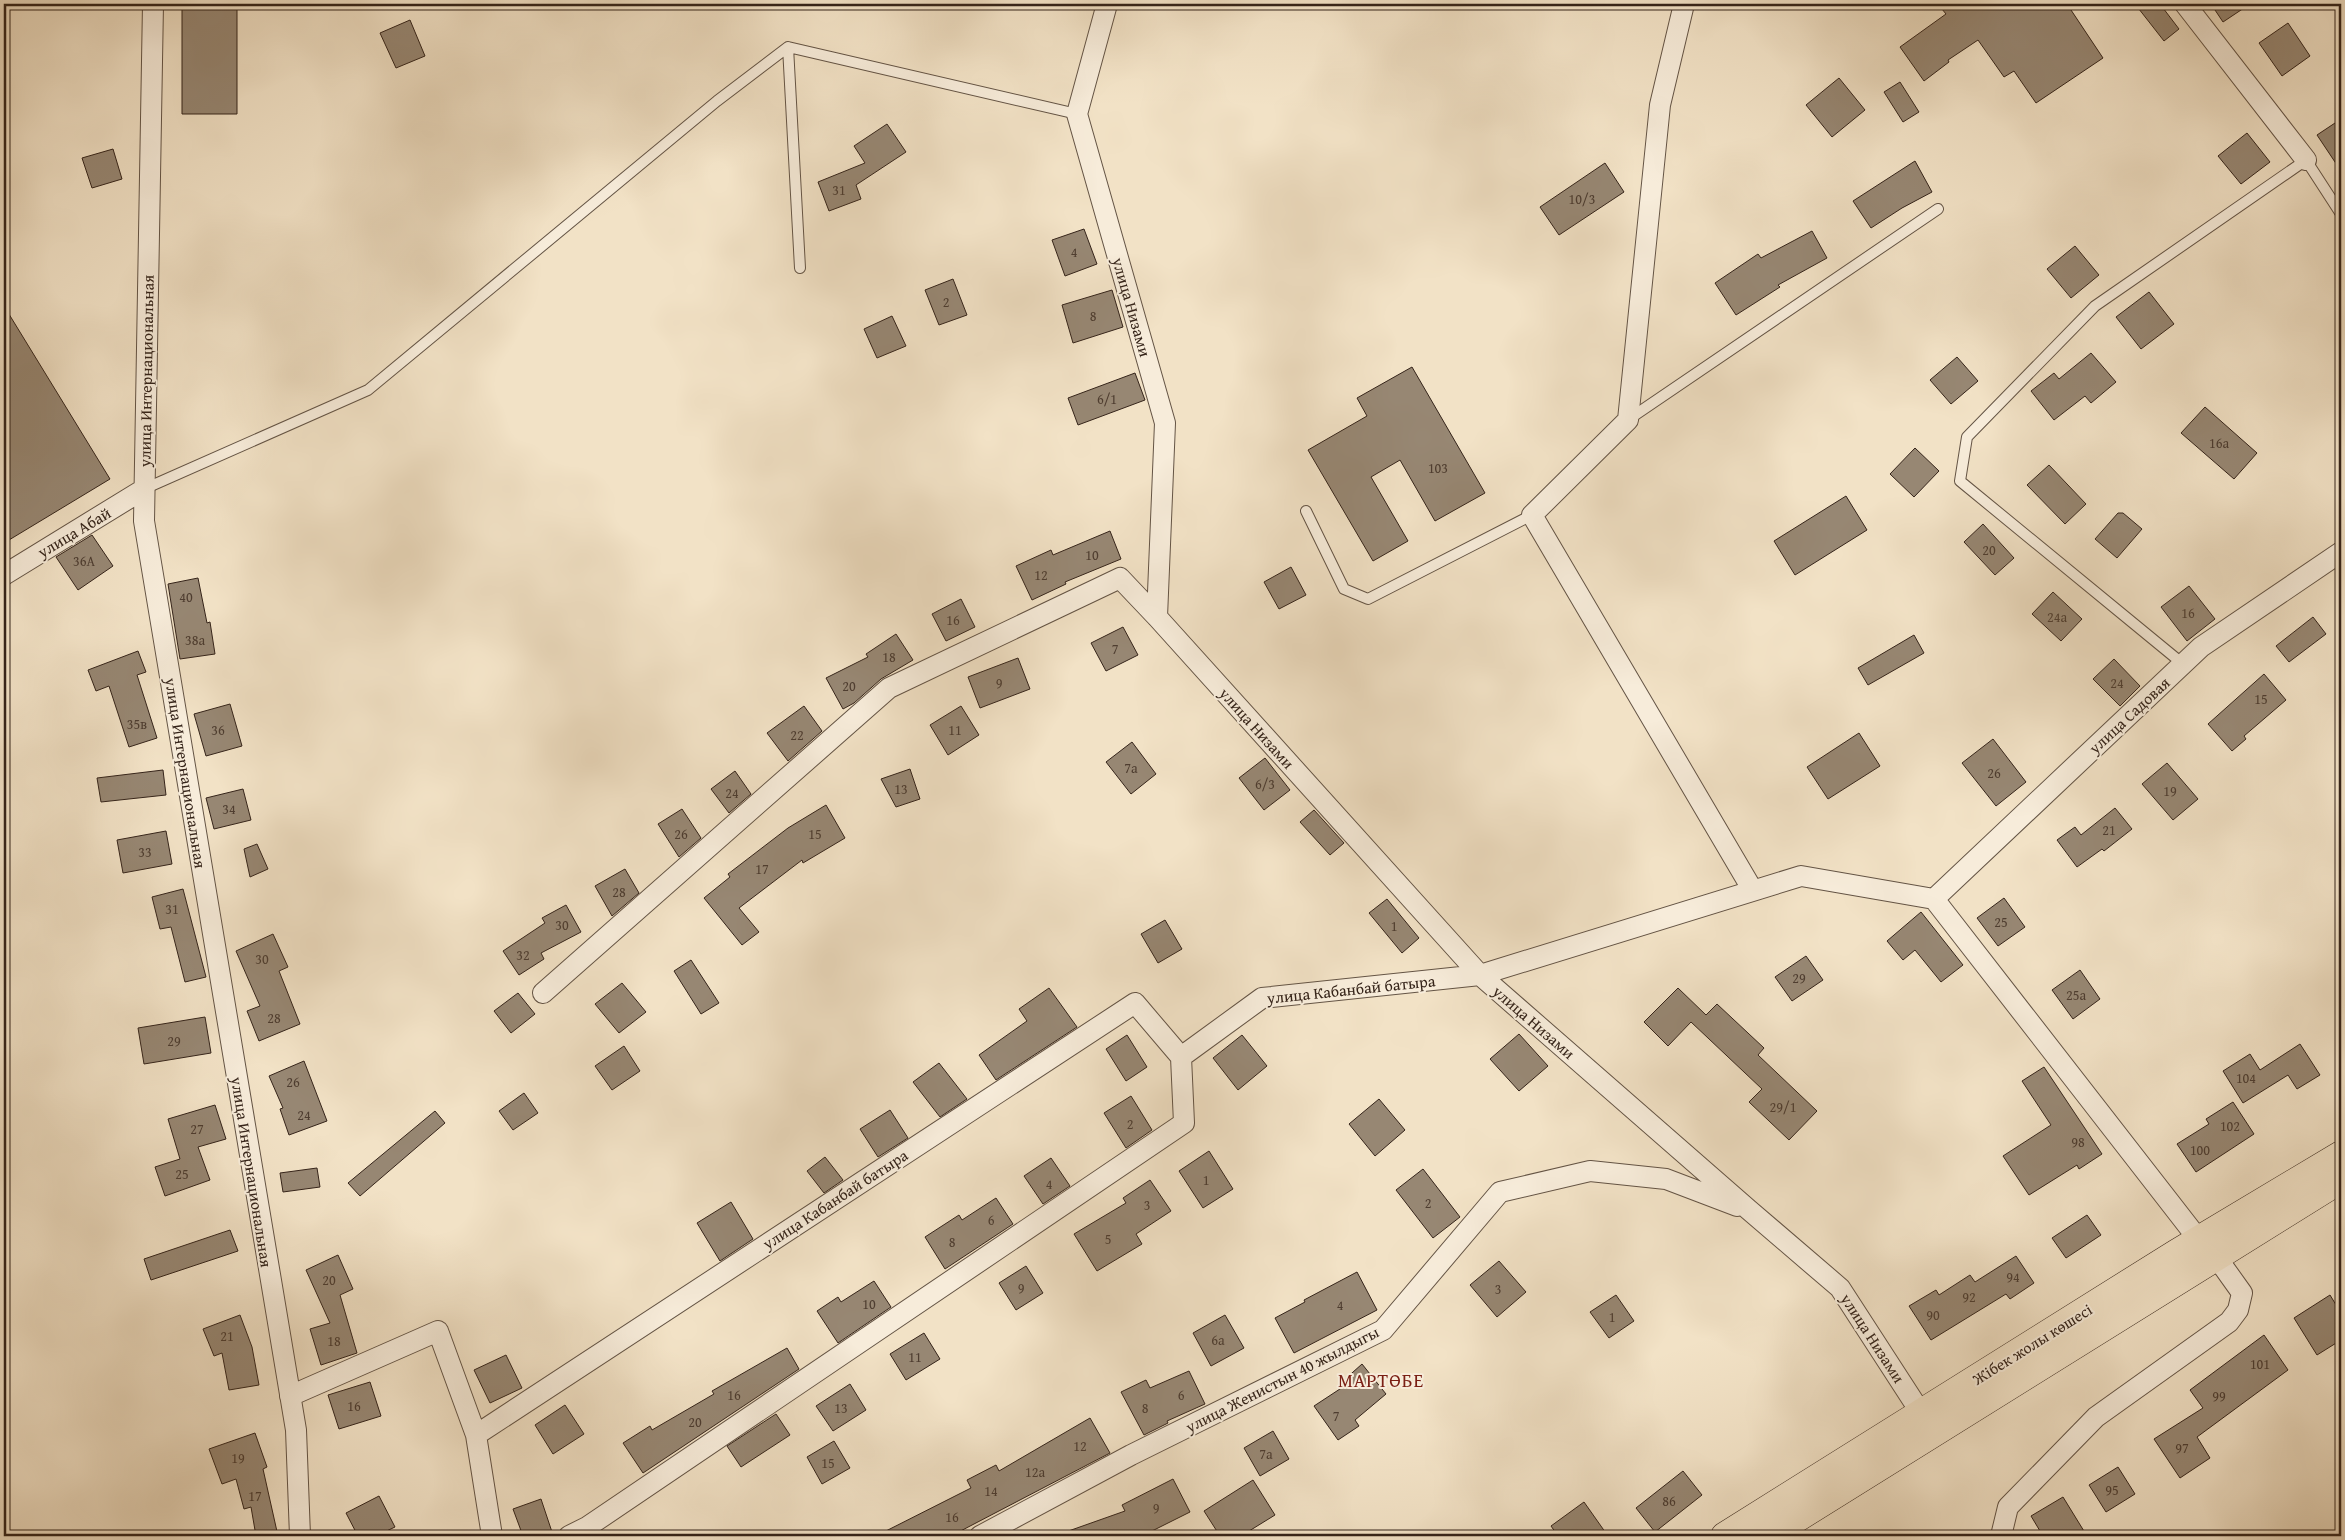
<svg xmlns="http://www.w3.org/2000/svg" width="2345" height="1540" font-family="'Gentium Book Plus',serif">
<style>
.building{fill:#978773;stroke:#35241a}
.lines{fill:none;stroke-linecap:round;stroke-linejoin:round}
.service-casing{stroke:#645445;stroke-width:12}
.minor-casing{stroke:#645445;stroke-width:22}
.primary-casing{stroke:#35241a;stroke-width:29}
.service{stroke:#f7ecda;stroke-width:10}
.minor{stroke:#f7ecda;stroke-width:20}
.primary{stroke:#f2e2c6;stroke-width:28}
.labels{text-anchor:middle;dominant-baseline:central;stroke-width:4;stroke-linejoin:round;paint-order:stroke}
.number-label{font-size:14px;fill:#4e3d30}
.street-label{font-size:16px;fill:#35241a;stroke:#f7ecda}
.quarter-label{font-size:19px;letter-spacing:1px;fill:#7a1f14;stroke:#f7ecda}
</style>
<rect width="100%" height="100%" fill="#f2e2c6"/>
<filter id="stains"><feTurbulence type="fractalNoise" baseFrequency=".004" numOctaves="4"/><feColorMatrix values="0 0 0 0 .2 0 0 0 0 .09 0 0 0 0 .02 0 0 0 .5 -.17"/></filter>
<radialGradient id="worn" r=".72"><stop offset=".6" stop-color="#630" stop-opacity="0"/><stop offset="1" stop-color="#630" stop-opacity=".3"/></radialGradient>
<path class="building" d="M182,4H237V114H182Z
M1938,4H2067L2103,58L2036,103L2014,71L2004,77L1978,40L1948,60L1949,62L1924,81L1900,47L1946,14Z
M2135,4H2160L2179,29L2164,41Z
M2211,4H2250L2223,22Z
M410,20L425,56L396,68L380,33Z
M2288,23L2310,56L2282,76L2259,43Z
M1839,78L1865,110L1832,137L1806,105Z
M1900,82L1919,112L1903,122L1884,92Z
M2341,119V171L2317,135Z
M887,124L906,152L856,185L861,199L829,211L818,182L865,163L854,146Z
M2247,133L2270,162L2241,184L2218,156Z
M113,149L122,179L92,188L82,158Z
M1915,161L1932,192L1902,208L1871,228L1853,201Z
M1605,163L1624,192L1559,235L1540,207Z
M1084,229L1097,264L1065,276L1052,240Z
M1812,231L1827,258L1778,285L1780,287L1736,315L1715,283L1758,254L1761,258Z
M2075,246L2099,275L2071,298L2047,269Z
M953,279L967,315L939,325L925,290Z
M1112,290L1123,327L1073,343L1062,305Z
M2149,292L2174,324L2141,349L2116,317Z
M4,306L110,479L4,543Z
M892,316L906,346L877,358L864,329Z
M2091,353L2116,382L2091,403L2085,396L2054,420L2031,391L2054,373L2059,379Z
M1957,357L1978,381L1951,404L1930,380Z
M1412,367L1485,493L1435,521L1400,460L1371,477L1408,541L1373,561L1308,450L1367,416L1357,398Z
M1135,373L1145,400L1078,425L1068,398Z
M2205,407L2257,453L2234,479L2181,433Z
M1915,448L1939,471L1914,497L1890,474Z
M2049,465L2086,504L2065,524L2027,485Z
M1846,496L1867,530L1795,575L1774,541Z
M2118,513H2123L2142,529L2117,558L2095,539Z
M1983,524L2014,558L1995,575L1964,542Z
M1110,531L1121,559L1065,582L1066,584L1032,600L1016,566L1051,550L1053,555Z
M92,535L113,566L78,590L56,557Z
M1291,567L1306,595L1279,609L1264,582Z
M198,578L207,623L210,622L215,654L180,659L168,584Z
M2189,586L2215,619L2187,641L2161,607Z
M2053,592L2082,619L2061,641L2032,614Z
M961,599L975,627L946,641L932,614Z
M2313,617L2326,634L2289,662L2276,646Z
M1123,627L1138,655L1106,671L1091,643Z
M896,634L913,660L881,679L854,703L843,709L826,678L868,657L866,654Z
M1914,635L1924,653L1868,685L1858,668Z
M138,651L146,672L137,675L157,738L129,747L109,686L96,691L88,670Z
M1018,658L1030,689L980,708L968,677Z
M2114,659L2140,686L2120,706L2093,679Z
M2264,674L2286,700L2244,736L2246,739L2232,751L2208,724Z
M230,704L242,746L206,756L194,714Z
M804,706L822,731L788,761L767,733Z
M961,706L979,735L948,755L930,725Z
M1859,733L1880,766L1828,799L1807,767Z
M1993,739L2026,782L1996,806L1962,763Z
M1132,742L1156,774L1131,794L1106,762Z
M1265,758L1290,790L1264,810L1239,778Z
M2167,763L2198,799L2173,820L2142,784Z
M910,769L920,799L896,807L881,779Z
M163,770L166,795L101,802L97,778Z
M735,771L751,794L729,813L711,789Z
M243,789L251,820L214,829L206,798Z
M826,805L845,838L803,863L802,860L739,908L759,932L742,945L704,898L730,877L728,874L788,828Z
M2115,808L2132,829L2104,851L2102,849L2077,867L2057,840L2075,827L2081,835Z
M682,809L701,838L679,857L658,824Z
M1314,810L1344,843L1330,855L1300,822Z
M166,831L172,864L123,873L117,840Z
M257,844L268,869L250,877L244,849Z
M625,869L639,893L612,916L595,886Z
M183,889L206,977L185,982L171,927L160,929L152,897Z
M2004,898L2025,927L1998,946L1977,918Z
M1387,899L1419,938L1402,953L1369,913Z
M566,905L581,932L541,953L544,959L519,975L503,951L545,923L542,918Z
M1921,912L1963,965L1941,982L1915,950L1903,960L1887,941Z
M1165,920L1182,949L1158,963L1141,934Z
M273,934L288,967L279,971L300,1024L259,1041L247,1011L260,1006L236,951Z
M1806,956L1823,980L1792,1001L1775,977Z
M691,960L719,1003L701,1014L674,971Z
M2080,970L2100,999L2073,1019L2052,990Z
M622,983L646,1012L619,1033L595,1004Z
M1049,988L1077,1027L996,1080L979,1055L1027,1021L1019,1009Z
M1678,988L1706,1015L1717,1004L1764,1048L1758,1055L1817,1111L1789,1140L1749,1102L1762,1089L1691,1022L1668,1046L1644,1022Z
M518,993L535,1014L511,1033L494,1011Z
M205,1017L211,1053L144,1064L138,1028Z
M1519,1034L1548,1066L1519,1091L1490,1059Z
M1127,1035L1147,1067L1126,1081L1106,1049Z
M1242,1035L1267,1066L1238,1090L1213,1058Z
M2300,1044L2320,1075L2297,1089L2288,1075L2243,1103L2223,1071L2250,1054L2260,1070Z
M624,1046L640,1071L612,1090L595,1066Z
M304,1061L327,1121L289,1135L280,1109L283,1108L269,1076Z
M939,1063L967,1099L940,1117L913,1082Z
M2044,1067L2102,1154L2079,1169L2077,1165L2029,1195L2003,1156L2051,1125L2022,1081Z
M524,1093L538,1113L513,1130L499,1111Z
M1131,1096L1152,1130L1126,1148L1104,1113Z
M1379,1099L1405,1130L1375,1156L1349,1124Z
M2233,1102L2254,1134L2196,1172L2177,1144L2209,1124L2206,1119Z
M215,1105L226,1139L198,1147L210,1180L165,1196L155,1167L180,1159L168,1119Z
M890,1110L908,1138L878,1157L860,1129Z
M435,1111L445,1123L360,1196L348,1183Z
M1209,1151L1233,1189L1203,1208L1179,1171Z
M825,1157L843,1180L824,1193L807,1171Z
M1051,1158L1070,1186L1043,1204L1024,1176Z
M317,1168L320,1187L283,1192L280,1173Z
M1423,1169L1460,1217L1433,1238L1396,1190Z
M1150,1180L1171,1211L1136,1234L1142,1244L1097,1271L1074,1234L1126,1203L1123,1198Z
M996,1198L1013,1224L945,1269L925,1237L959,1215L962,1220Z
M731,1202L753,1239L720,1261L697,1223Z
M2087,1215L2101,1235L2066,1258L2052,1238Z
M230,1230L238,1251L151,1280L144,1259Z
M338,1255L353,1289L340,1295L357,1353L321,1365L310,1329L330,1323L306,1270Z
M2016,1256L2034,1283L2010,1299L2006,1294L1931,1340L1909,1306L1936,1290L1939,1295L1970,1275L1975,1282Z
M1499,1261L1526,1292L1497,1317L1470,1285Z
M1026,1266L1043,1293L1016,1310L999,1283Z
M1357,1272L1377,1310L1294,1353L1275,1318L1305,1302L1304,1300Z
M874,1281L891,1307L838,1343L817,1311L838,1297L841,1302Z
M1616,1295L1634,1321L1609,1338L1590,1312Z
M2330,1295L2341,1313V1340L2317,1355L2294,1318Z
M240,1315L252,1347L259,1385L229,1390L222,1353L214,1356L203,1329Z
M1225,1315L1244,1348L1211,1366L1193,1333Z
M924,1333L940,1359L906,1380L890,1354Z
M2264,1335L2288,1370L2197,1437L2210,1458L2180,1478L2154,1439L2203,1408L2190,1390Z
M787,1348L799,1369L643,1473L623,1443L650,1426L652,1430L714,1394L712,1391Z
M506,1355L522,1388L490,1403L474,1370Z
M1362,1364L1386,1394L1355,1420L1359,1426L1338,1440L1314,1406L1346,1385L1343,1381Z
M1189,1371L1205,1404L1167,1421L1168,1423L1144,1435L1121,1392L1146,1380L1150,1388Z
M370,1382L381,1416L339,1429L328,1395Z
M850,1384L866,1410L833,1431L816,1406Z
M565,1405L584,1434L553,1454L535,1425Z
M776,1414L790,1435L741,1467L727,1446Z
M1090,1418L1110,1453L951,1536H876L971,1488L967,1480L996,1465L999,1471Z
M1273,1431L1289,1459L1260,1476L1244,1448Z
M255,1433L267,1467L263,1469L278,1536H256L251,1507L244,1509L236,1479L222,1484L209,1449Z
M834,1441L850,1468L822,1484L807,1457Z
M2118,1467L2135,1494L2106,1512L2089,1485Z
M1683,1471L1702,1495L1655,1532L1636,1508Z
M1173,1479L1190,1512L1142,1536H1060V1534L1125,1511L1122,1505Z
M1253,1480L1275,1515L1241,1536H1220L1204,1511Z
M379,1496L395,1527L376,1536H358L346,1513Z
M2063,1497L2087,1536H2043L2031,1516Z
M541,1499L552,1532L538,1536H523L513,1509Z
M1584,1502L1608,1536H1558L1551,1526Z"/>
<g class="lines">
<defs>
<path id="service" d="M788,47L800,268
M1629,419L1938,209
M144,489L368,390L717,101L788,47L1077,114
M1306,511L1344,589L1368,599L1532,515
M2183,664L1960,481L1967,437L2095,306L2306,160L2341,214"/>
<path id="minor" d="M153,4L144,521L296,1430L300,1536
M1107,4L1077,114L1165,423L1157,617
M1684,4L1660,105L1628,420L1532,515L1752,889
M2185,4L2306,160
M4,575L144,489
M1934,899L2201,647L2341,552
M543,993L889,688L1120,578L1157,617L1480,975L1749,1210L1840,1288L1921,1413
M290,1396L438,1331L476,1435L492,1536
M476,1435L1135,1003L1181,1057
M569,1536L587,1527L1184,1123L1181,1057L1262,998L1480,975L1801,876L1934,899L2199,1240L2217,1258L2242,1293L2238,1310L2229,1322L2096,1417L2008,1507L2001,1536
M980,1536L1131,1455L1383,1330L1500,1192L1590,1171L1666,1179L1737,1206"/>
<path id="primary" d="M1725,1536L2177,1253L2341,1155
M1768,1536L2341,1179"/>
</defs>
<use href="#service" class="service-casing"/>
<use href="#minor" class="minor-casing"/>
<use href="#primary" class="primary-casing"/>
<use href="#service" class="service"/>
<use href="#minor" class="minor"/>
<use href="#primary" class="primary"/>
</g>
<g class="labels">
<g class="number-label">
<text x="839" y="190">31</text>
<text x="1582" y="199">10/3</text>
<text x="1074" y="252">4</text>
<text x="946" y="302">2</text>
<text x="1093" y="316">8</text>
<text x="1107" y="399">6/1</text>
<text x="2219" y="443">16а</text>
<text x="1438" y="468">103</text>
<text x="1989" y="550">20</text>
<text x="1092" y="555">10</text>
<text x="84" y="561">36А</text>
<text x="1041" y="575">12</text>
<text x="186" y="597">40</text>
<text x="2188" y="613">16</text>
<text x="2057" y="617">24а</text>
<text x="953" y="620">16</text>
<text x="195" y="640">38а</text>
<text x="1115" y="649">7</text>
<text x="889" y="657">18</text>
<text x="999" y="683">9</text>
<text x="2117" y="683">24</text>
<text x="849" y="686">20</text>
<text x="2261" y="699">15</text>
<text x="137" y="724">35в</text>
<text x="218" y="730">36</text>
<text x="955" y="730">11</text>
<text x="797" y="735">22</text>
<text x="1131" y="768">7а</text>
<text x="1994" y="773">26</text>
<text x="1265" y="784">6/3</text>
<text x="901" y="789">13</text>
<text x="2170" y="791">19</text>
<text x="732" y="793">24</text>
<text x="229" y="809">34</text>
<text x="2109" y="830">21</text>
<text x="681" y="834">26</text>
<text x="815" y="834">15</text>
<text x="145" y="852">33</text>
<text x="762" y="869">17</text>
<text x="619" y="892">28</text>
<text x="172" y="909">31</text>
<text x="2001" y="922">25</text>
<text x="562" y="925">30</text>
<text x="1394" y="926">1</text>
<text x="523" y="955">32</text>
<text x="262" y="959">30</text>
<text x="1799" y="978">29</text>
<text x="2076" y="995">25а</text>
<text x="274" y="1018">28</text>
<text x="174" y="1041">29</text>
<text x="2246" y="1078">104</text>
<text x="293" y="1082">26</text>
<text x="1783" y="1107">29/1</text>
<text x="304" y="1115">24</text>
<text x="1130" y="1124">2</text>
<text x="2230" y="1126">102</text>
<text x="197" y="1129">27</text>
<text x="2078" y="1142">98</text>
<text x="2200" y="1150">100</text>
<text x="182" y="1174">25</text>
<text x="1206" y="1180">1</text>
<text x="1049" y="1184">4</text>
<text x="1428" y="1203">2</text>
<text x="1147" y="1205">3</text>
<text x="991" y="1220">6</text>
<text x="1108" y="1239">5</text>
<text x="952" y="1242">8</text>
<text x="2013" y="1277">94</text>
<text x="329" y="1280">20</text>
<text x="1021" y="1288">9</text>
<text x="1498" y="1289">3</text>
<text x="1969" y="1297">92</text>
<text x="869" y="1304">10</text>
<text x="1340" y="1305">4</text>
<text x="1933" y="1315">90</text>
<text x="1612" y="1317">1</text>
<text x="227" y="1336">21</text>
<text x="1218" y="1340">6а</text>
<text x="334" y="1341">18</text>
<text x="915" y="1357">11</text>
<text x="2260" y="1364">101</text>
<text x="734" y="1395">16</text>
<text x="1181" y="1395">6</text>
<text x="2219" y="1396">99</text>
<text x="354" y="1406">16</text>
<text x="841" y="1408">13</text>
<text x="1145" y="1408">8</text>
<text x="1336" y="1416">7</text>
<text x="695" y="1422">20</text>
<text x="1080" y="1446">12</text>
<text x="2182" y="1448">97</text>
<text x="1266" y="1454">7а</text>
<text x="238" y="1458">19</text>
<text x="828" y="1463">15</text>
<text x="1035" y="1472">12а</text>
<text x="2112" y="1490">95</text>
<text x="991" y="1491">14</text>
<text x="255" y="1496">17</text>
<text x="1669" y="1501">86</text>
<text x="1156" y="1508">9</text>
<text x="952" y="1517">16</text>
</g>
<g class="street-label">
<text transform="translate(1132 307) rotate(74)">улица Низами</text>
<text transform="translate(146 371) rotate(-89)">улица Интернациональная</text>
<text transform="translate(74 532) rotate(-31)">улица Абай</text>
<text transform="translate(2129 715) rotate(-43)">улица Садовая</text>
<text transform="translate(1257 728) rotate(48)">улица Низами</text>
<text transform="translate(186 773) rotate(81)">улица Интернациональная</text>
<text transform="translate(1351 989) rotate(-6)">улица Кабанбай батыра</text>
<text transform="translate(1534 1022) rotate(41)">улица Низами</text>
<text transform="translate(252 1172) rotate(81)">улица Интернациональная</text>
<text transform="translate(835 1199) rotate(-33)">улица Кабанбай батыра</text>
<text transform="translate(1873 1338) rotate(57)">улица Низами</text>
<text transform="translate(2032 1344) rotate(-32)">Жібек жолы көшесі</text>
<text transform="translate(1282 1379) rotate(-27)">улица Женистын 40 жылдыгы</text>
</g>
<g class="quarter-label">
<text x="1381" y="1380">МАРТӨБЕ</text>
</g>
</g>
<rect width="2345" height="1540" fill="none" stroke="#f2e2c6" stroke-width="20"/>
<rect x="5" y="5" width="2335" height="1530" fill="none" stroke="#35241a" stroke-width="2.5"/>
<rect x="10" y="10" width="2325" height="1520" fill="none" stroke="#35241a"/>
<rect width="100%" height="100%" filter="url(#stains)"/>
<rect width="100%" height="100%" fill="url(#worn)"/>
</svg>
